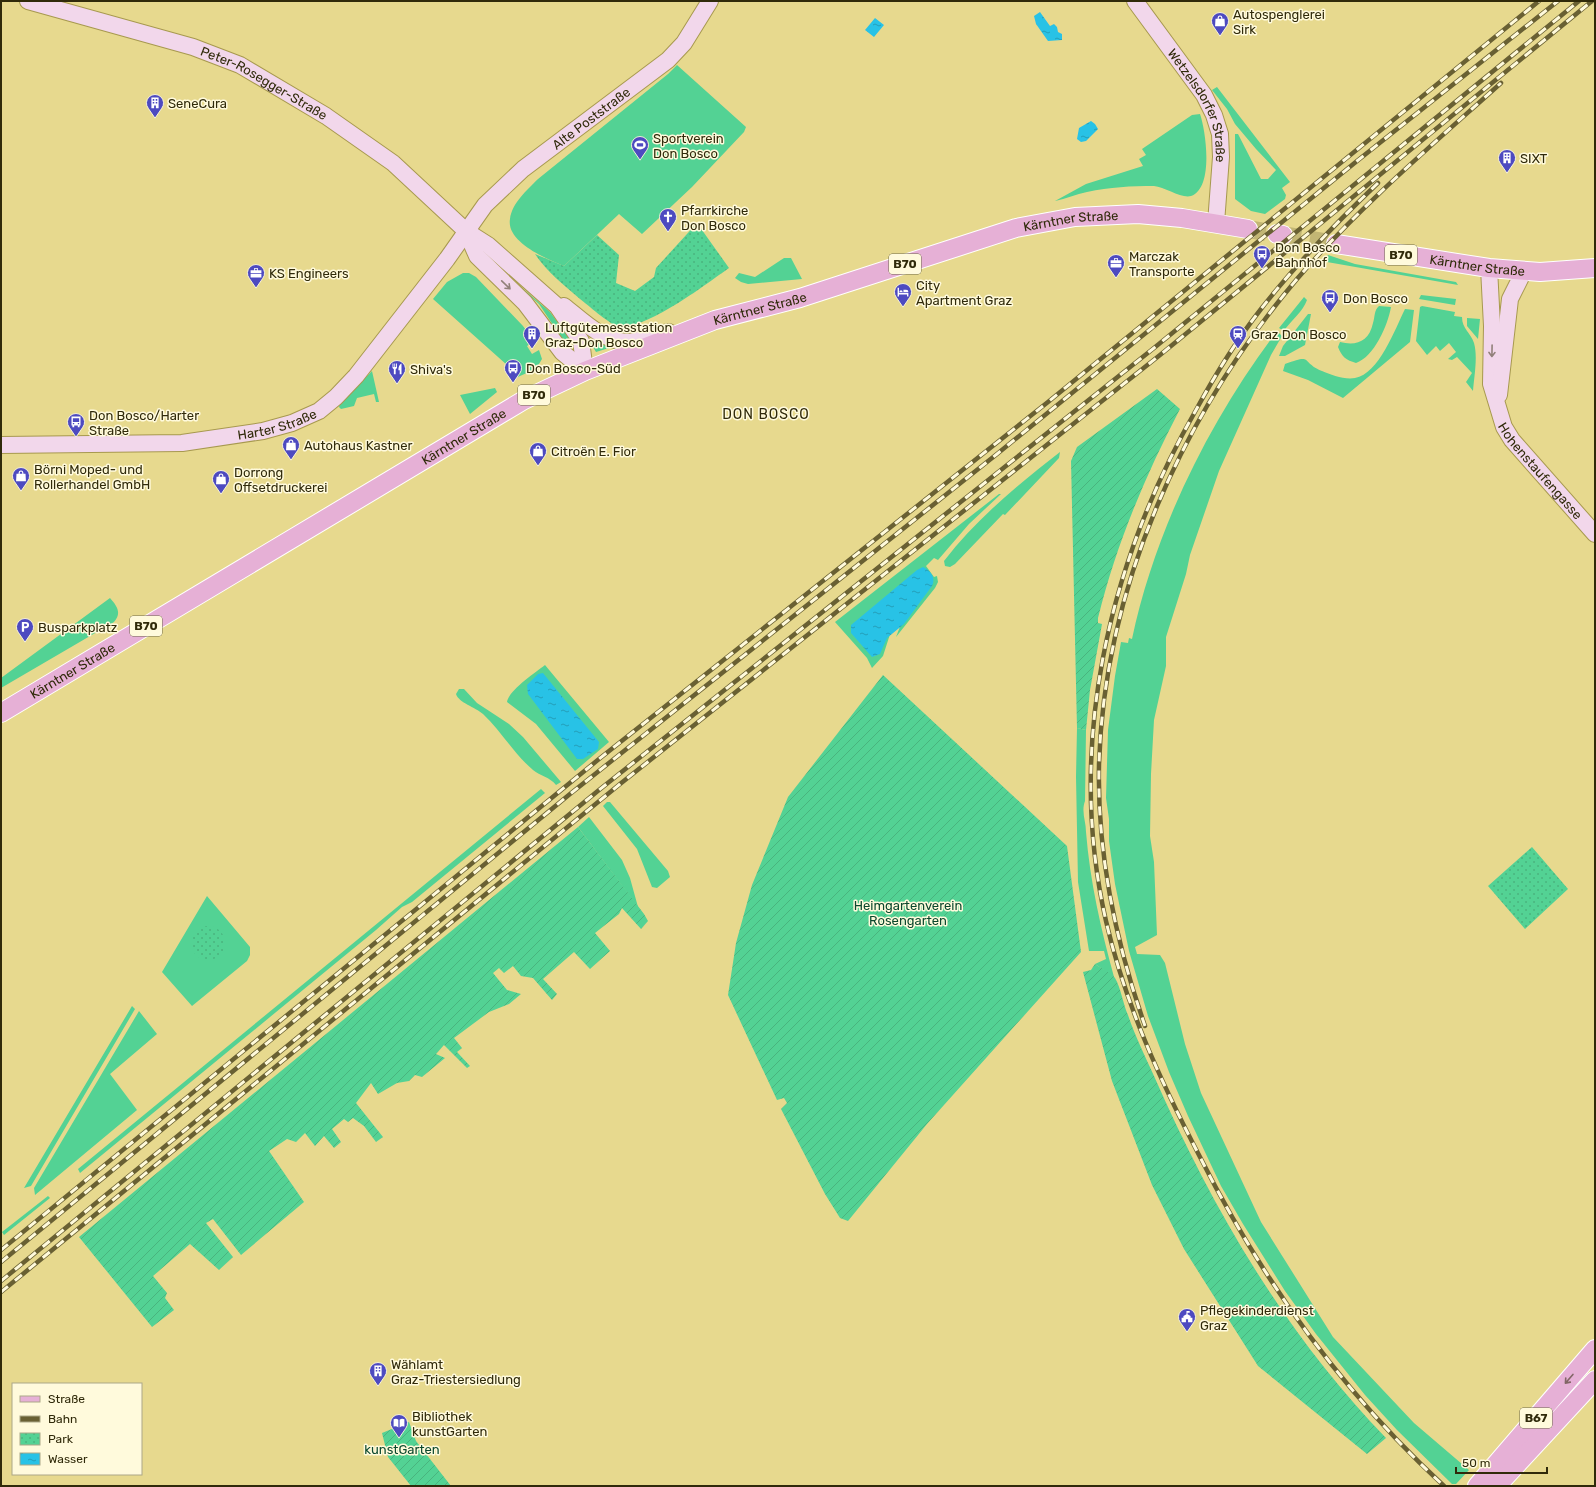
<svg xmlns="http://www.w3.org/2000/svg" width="1596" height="1487" font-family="Rubik,sans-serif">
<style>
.grass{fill:#53d294}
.park{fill:url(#park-dots)}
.garden{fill:url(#garden-furrows)}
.water{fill:url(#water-ripples)}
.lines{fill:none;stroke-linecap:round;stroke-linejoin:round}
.primary-tunnel{stroke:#c2b674;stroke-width:18;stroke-dasharray:18 9;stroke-linecap:butt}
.secondary-casing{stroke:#a7994f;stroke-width:18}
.primary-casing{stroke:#fff;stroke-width:20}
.secondary{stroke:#f2d7eb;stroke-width:16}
.primary{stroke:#e6b0d6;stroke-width:18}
.rail-casing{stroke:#696033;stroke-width:4.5}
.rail{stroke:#fffadc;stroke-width:3;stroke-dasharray:9;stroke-linecap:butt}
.oneway{stroke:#91807a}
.oneway2{stroke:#826666}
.labels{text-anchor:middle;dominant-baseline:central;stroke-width:3;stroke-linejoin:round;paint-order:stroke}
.shield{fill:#fffadc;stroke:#6e6849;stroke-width:1}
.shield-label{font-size:12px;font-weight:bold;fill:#302a0a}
.poi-label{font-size:13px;fill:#302a0a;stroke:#fffadc;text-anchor:start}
.street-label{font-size:13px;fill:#302a0a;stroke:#fffadc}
.park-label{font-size:13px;fill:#0b482d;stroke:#fffadc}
.neighbourhood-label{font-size:14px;letter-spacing:1px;fill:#302a0a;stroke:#fffadc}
</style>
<defs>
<pattern id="park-dots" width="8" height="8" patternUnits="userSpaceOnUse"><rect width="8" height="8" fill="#53d294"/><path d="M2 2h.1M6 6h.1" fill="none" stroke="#49b47e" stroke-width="1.8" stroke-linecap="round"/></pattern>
<pattern id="garden-furrows" width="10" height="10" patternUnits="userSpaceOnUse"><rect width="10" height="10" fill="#53d294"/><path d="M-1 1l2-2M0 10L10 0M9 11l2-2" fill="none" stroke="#49b47e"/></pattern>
<pattern id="water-ripples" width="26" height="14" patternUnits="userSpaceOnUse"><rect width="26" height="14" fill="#28c2e6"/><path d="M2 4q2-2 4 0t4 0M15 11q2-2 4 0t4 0" fill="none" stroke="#239eb9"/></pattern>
</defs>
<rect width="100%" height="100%" fill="#e7d98e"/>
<path class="grass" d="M677,65L746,127L744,132L692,187L642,234L619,214L564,266C547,259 506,242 510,219C512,203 527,190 538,179L668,74Z
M1217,87L1290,182L1282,188L1286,195L1285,199L1265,214L1251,211L1235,199V134H1238L1261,179H1268L1276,170L1256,149L1235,124L1227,109L1212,90Z
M1200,114C1206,131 1214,188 1191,196C1182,199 1165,187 1154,186C1131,186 1110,187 1087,192C1076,194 1066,199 1055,201L1086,184L1143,166L1139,159L1146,155L1142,149L1192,115Z
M484,255L550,312L571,340L565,343L539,304Z
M1328,255L1355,264L1456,282L1458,285L1327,262L1325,260Z
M784,258H791L802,279L748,284L741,282L735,278L739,273L755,277Z
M463,273H469L476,277L523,326L534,341L527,346L532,354L539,350L542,359L536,369L513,379L507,365L433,299L447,282Z
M1421,295L1456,299L1455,305L1419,299Z
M1304,297L1307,300C1303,312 1290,321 1284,331L1279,328Z
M1379,306L1391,307C1388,325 1374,357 1356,363C1346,360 1342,357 1338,347L1340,342C1356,346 1369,342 1373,323C1375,317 1374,310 1379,306Z
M1420,307L1422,306L1455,312L1454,316L1462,317C1462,329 1471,333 1474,343C1478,357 1474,377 1473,391L1466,382L1472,373L1457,357L1452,360L1448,359L1456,352L1449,343L1440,351L1436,346L1427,355L1416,341Z
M1405,309L1414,310L1410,342L1343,398L1308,380L1283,371L1285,364C1314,353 1300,362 1322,371C1331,375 1345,380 1355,378C1379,374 1395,329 1405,309Z
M1308,314H1311L1305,345L1285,356H1279L1283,346Z
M1467,318L1480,319L1478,339L1467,326Z
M1277,331L1282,336L1271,355L1219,471L1190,555L1186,574L1166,637V666L1154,720L1151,774L1150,836L1154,862L1157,935L1135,947L1137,954L1160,955L1165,963L1185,1044L1201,1093L1261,1222L1333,1337L1414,1423L1469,1470L1456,1484H1452L1397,1430L1365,1395L1316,1334L1285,1291L1243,1224L1221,1186L1188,1116L1169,1072L1148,1016L1129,951L1115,884L1109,841V819L1106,798L1108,730L1115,676L1121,642L1128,643L1129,638L1132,639C1155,530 1210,419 1277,331Z
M596,339L609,348L596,352L590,342Z
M372,371L379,402H376L374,394L357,398L354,406L341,409L339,407L340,404Z
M495,388L497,392L470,414L460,395Z
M1060,452L1059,458L1005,515L1003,514L955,564L950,567L945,566L944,561C977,518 1018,485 1060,452Z
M999,494H1001L969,524L938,560L934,558L926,566L934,577L937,576L938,582L935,588L896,637L901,624L892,628L883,656L872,668L867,658L835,622Z
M110,598C117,606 122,613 114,622L1,688V678Z
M545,665L609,742L575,771L536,724L507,702C509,690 535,673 545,665Z
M459,689H464L477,703L509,724L523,737L561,782L556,785C550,777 540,776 533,770C514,754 501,731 483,714C475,707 459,703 456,694Z
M1077,728L1086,730L1085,801C1081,812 1086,821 1086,832C1090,882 1101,929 1114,977L1095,964L1106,959L1104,951H1089L1078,882L1076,777Z
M541,789L545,793L412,902L402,907L376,930L80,1173L78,1169Z
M607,802H610L668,871L670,877L657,888L652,887L637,849L603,806Z
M589,817L622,860L630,878L638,907L578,827Z
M207,896L250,947V955L247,961L192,1006L162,972Z
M132,1006L135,1009L31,1186L24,1188Z
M139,1011L157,1034L110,1074L137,1110L35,1195L34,1188Z
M48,1196L50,1198L4,1235L2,1232Z"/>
<path class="park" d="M697,223L729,268C706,284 644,332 617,326C608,323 588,305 580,299C563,284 547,272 535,254L564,266L597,235L619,255L616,283L635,291L654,277L656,268Z
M1532,847L1568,889L1525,929L1488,886Z
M191 943a17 17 0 1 1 34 0a17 17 0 1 1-34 0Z"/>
<path class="garden" d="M1157,389L1180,409C1145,476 1116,545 1098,618V623L1102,624L1090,690L1086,730L1077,728L1071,461L1077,447Z
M883,675L1067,846L1081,952L927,1124L848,1221L840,1218L825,1194L781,1109L787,1103L784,1098L777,1100L728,995L736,943L752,885L788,797Z
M578,827L644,914L648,921L641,929L622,908L619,914L595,933L610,951L590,969L574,952L543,979L557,994L552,1000L533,978L521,976L513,966L504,973L499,968L493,973L507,990L521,994L509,1004L489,1012L454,1038L462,1048L457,1052L470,1066L467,1068L444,1045L436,1054L445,1058L422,1077L415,1075L409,1081L397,1083L378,1094L371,1083L356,1103L383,1137L376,1142L364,1126L353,1118L348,1122L344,1119L332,1129L341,1142L334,1148L324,1136L315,1146L305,1133L296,1142L287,1139L269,1151L304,1202L241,1255L213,1219L206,1223L233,1257L219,1270L190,1244L153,1276L167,1293L165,1298L174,1310L152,1327L79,1237Z
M1095,964C1100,968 1111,972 1115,978C1121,988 1123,1004 1128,1015C1135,1036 1145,1056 1154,1076C1212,1208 1285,1334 1386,1438L1367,1454L1258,1366L1184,1249L1152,1185L1112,1081L1083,972L1091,970Z
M409,1422L416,1441L451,1486H411L388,1457L382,1433Z"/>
<path class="water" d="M1040,12L1050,26L1054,24L1057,27L1058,32L1062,34V40L1048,41L1036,24L1034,16Z
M875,18L884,25L874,37L865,30Z
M1091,121L1095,124L1098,129L1086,141L1081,142L1077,139L1079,128Z
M923,567C931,571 936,578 932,586L904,624L887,638L880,654L872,657L851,633V625L917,570Z
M543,673L599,742L598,749L583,759H577L528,694L527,685L538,674Z"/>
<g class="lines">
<path class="primary-tunnel" d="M1248,229L1277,234
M1283,235L1336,244"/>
<defs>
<g id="secondary">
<path id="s1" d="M28,1L193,47L240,65L326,116L393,163L466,231L488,245L557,306L581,341L585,371"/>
<path id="s2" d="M1135,1L1204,95L1214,115L1220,134L1221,157L1216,223"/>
<path d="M466,231L477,256L525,303L562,352L585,371"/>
<path id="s3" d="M1489,268L1492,326L1491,384L1504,427L1512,440L1595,534"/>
<path d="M564,306C582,320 601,340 626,342C637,342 657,334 669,332"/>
<path d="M1499,395L1510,299L1524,271"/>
<path id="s4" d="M1,445L182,443L263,431L292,423L319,411L336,397L356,376L447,259L485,205L523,169L668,60L684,43L710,1"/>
</g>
<g id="primary">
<path d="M1277,234L1283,235"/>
<path id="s5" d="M1336,244L1489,268L1540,272L1595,268"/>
<path id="s6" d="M1,713L524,400L585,371L715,320L800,298L1016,228L1075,217L1138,214L1182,218L1248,229"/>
<path d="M1477,1486L1595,1349"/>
<path d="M1497,1486L1595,1380"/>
</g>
</defs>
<use href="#secondary" class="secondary-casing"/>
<use href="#primary" class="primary-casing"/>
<use href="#secondary" class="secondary"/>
<use href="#primary" class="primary"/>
<defs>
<path id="rail" d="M1378,183C1336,223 1296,264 1261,309C1236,341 1215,375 1196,410C1108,564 1066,746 1106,921C1125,1004 1161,1082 1200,1157C1262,1280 1343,1393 1444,1486
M1145,1026C1116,943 1097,854 1099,765C1104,587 1183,414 1297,279C1358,208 1431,146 1501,83
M1,1250L599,759L1048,402L1539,1
M1,1262L570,794L997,454L1357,161L1558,1
M1,1281L599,790L1154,348L1579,1
M1,1292L620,784L1160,355L1592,1"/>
</defs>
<use href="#rail" class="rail-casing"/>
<use href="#rail" class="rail"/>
</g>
<defs><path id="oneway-shaft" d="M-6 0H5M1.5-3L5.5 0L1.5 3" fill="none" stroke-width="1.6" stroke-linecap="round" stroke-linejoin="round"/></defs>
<g class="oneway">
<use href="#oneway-shaft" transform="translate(506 285) rotate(44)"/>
<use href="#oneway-shaft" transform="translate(1492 351) rotate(91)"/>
</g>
<use class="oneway2" href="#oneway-shaft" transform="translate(1569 1379) rotate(131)"/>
<defs>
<symbol id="shop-pin" viewBox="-11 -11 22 30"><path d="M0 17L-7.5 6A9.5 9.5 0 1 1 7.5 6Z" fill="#4d4ac0" stroke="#fffadc"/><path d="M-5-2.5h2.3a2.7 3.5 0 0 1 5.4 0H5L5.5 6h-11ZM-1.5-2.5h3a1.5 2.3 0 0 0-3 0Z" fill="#fff"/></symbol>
<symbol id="building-pin" viewBox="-11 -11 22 30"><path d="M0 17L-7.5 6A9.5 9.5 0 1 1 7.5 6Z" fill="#4d4ac0" stroke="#fffadc"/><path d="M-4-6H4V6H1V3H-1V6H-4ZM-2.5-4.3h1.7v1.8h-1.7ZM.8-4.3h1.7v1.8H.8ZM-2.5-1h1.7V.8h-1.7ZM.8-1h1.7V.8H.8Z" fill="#fff"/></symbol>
<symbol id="stadium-pin" viewBox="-11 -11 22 30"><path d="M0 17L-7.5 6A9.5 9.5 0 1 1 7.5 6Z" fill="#4d4ac0" stroke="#fffadc"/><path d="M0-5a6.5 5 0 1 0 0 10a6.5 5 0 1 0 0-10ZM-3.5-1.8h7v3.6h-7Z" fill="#fff"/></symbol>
<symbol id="church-pin" viewBox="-11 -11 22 30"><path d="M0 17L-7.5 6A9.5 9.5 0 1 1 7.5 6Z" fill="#4d4ac0" stroke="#fffadc"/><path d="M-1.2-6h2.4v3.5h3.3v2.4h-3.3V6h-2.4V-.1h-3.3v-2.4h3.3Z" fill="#fff"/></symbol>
<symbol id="bus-pin" viewBox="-11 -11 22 30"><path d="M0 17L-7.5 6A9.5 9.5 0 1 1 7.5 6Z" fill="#4d4ac0" stroke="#fffadc"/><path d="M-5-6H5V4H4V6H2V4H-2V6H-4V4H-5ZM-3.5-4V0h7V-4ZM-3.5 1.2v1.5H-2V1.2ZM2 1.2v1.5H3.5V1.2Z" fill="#fff"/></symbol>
<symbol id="office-pin" viewBox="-11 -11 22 30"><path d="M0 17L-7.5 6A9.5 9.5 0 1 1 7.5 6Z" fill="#4d4ac0" stroke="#fffadc"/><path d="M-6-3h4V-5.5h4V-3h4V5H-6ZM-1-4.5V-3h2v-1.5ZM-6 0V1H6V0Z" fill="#fff"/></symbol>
<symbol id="hotel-pin" viewBox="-11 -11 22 30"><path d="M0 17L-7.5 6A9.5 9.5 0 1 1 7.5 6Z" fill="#4d4ac0" stroke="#fffadc"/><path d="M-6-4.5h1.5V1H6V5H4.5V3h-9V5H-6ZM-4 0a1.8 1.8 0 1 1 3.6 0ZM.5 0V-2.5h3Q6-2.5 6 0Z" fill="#fff"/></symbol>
<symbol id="station-pin" viewBox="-11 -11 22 30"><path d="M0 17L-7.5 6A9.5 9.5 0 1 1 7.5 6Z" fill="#4d4ac0" stroke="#fffadc"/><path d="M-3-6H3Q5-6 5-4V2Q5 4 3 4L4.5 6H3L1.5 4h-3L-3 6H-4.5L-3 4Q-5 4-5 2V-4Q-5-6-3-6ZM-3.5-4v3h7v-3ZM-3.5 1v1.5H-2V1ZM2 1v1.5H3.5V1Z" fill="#fff"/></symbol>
<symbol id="restaurant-pin" viewBox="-11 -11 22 30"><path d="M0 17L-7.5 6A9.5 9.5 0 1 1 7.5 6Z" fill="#4d4ac0" stroke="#fffadc"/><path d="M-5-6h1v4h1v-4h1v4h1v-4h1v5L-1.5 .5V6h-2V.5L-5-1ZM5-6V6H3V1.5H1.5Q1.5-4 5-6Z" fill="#fff"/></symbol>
<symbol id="parking-pin" viewBox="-11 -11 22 30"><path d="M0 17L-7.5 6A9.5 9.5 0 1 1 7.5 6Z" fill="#4d4ac0" stroke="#fffadc"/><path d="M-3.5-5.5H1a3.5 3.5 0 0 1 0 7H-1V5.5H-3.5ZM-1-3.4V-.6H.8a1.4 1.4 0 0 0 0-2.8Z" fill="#fff"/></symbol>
<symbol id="civic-pin" viewBox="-11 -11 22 30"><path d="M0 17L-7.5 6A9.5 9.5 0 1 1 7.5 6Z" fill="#4d4ac0" stroke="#fffadc"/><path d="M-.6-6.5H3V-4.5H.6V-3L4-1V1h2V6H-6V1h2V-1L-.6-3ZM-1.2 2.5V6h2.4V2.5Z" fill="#fff"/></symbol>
<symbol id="library-pin" viewBox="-11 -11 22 30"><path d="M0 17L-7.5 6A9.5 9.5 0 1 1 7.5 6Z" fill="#4d4ac0" stroke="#fffadc"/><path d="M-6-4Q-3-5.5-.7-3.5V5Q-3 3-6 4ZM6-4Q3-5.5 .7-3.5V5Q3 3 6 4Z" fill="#fff"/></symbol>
</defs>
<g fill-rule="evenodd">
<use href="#shop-pin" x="1210" y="11" width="20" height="27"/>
<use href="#building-pin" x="145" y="93" width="20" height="27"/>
<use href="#stadium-pin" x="630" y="135" width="20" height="27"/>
<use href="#building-pin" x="1497" y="148" width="20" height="27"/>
<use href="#church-pin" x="658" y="207" width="20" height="27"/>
<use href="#bus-pin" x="1252" y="244" width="20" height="27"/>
<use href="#office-pin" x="1106" y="253" width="20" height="27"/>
<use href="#office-pin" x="246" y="263" width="20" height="27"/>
<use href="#hotel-pin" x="893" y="282" width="20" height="27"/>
<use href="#bus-pin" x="1320" y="288" width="20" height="27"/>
<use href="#building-pin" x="522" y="324" width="20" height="27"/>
<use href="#station-pin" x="1228" y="324" width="20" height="27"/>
<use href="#bus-pin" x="503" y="358" width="20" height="27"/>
<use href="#restaurant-pin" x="387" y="359" width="20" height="27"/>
<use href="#bus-pin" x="66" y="412" width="20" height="27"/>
<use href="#shop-pin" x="281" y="435" width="20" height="27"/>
<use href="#shop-pin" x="528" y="441" width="20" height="27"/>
<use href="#shop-pin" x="11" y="466" width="20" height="27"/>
<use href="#shop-pin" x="211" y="469" width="20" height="27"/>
<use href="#parking-pin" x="15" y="617" width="20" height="27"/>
<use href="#civic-pin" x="1177" y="1307" width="20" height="27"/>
<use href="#building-pin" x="368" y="1361" width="20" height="27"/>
<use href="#library-pin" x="389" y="1413" width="20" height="27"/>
</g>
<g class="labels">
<g class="shield">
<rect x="1385" y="245" width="32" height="20" rx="3"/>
<rect x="889" y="254" width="32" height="20" rx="3"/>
<rect x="518" y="385" width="32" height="20" rx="3"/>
<rect x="130" y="616" width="32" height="20" rx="3"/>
<rect x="1520" y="1408" width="32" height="20" rx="3"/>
</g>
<g class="shield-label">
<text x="1401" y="255">B70</text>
<text x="905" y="264">B70</text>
<text x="534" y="395">B70</text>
<text x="146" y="626">B70</text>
<text x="1536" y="1418">B67</text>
</g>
<g class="poi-label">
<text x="1233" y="14">Autospenglerei<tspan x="1233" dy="15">Sirk</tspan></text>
<text x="168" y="103">SeneCura</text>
<text x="653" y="138">Sportverein<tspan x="653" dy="15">Don Bosco</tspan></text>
<text x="1520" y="158">SIXT</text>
<text x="681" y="210">Pfarrkirche<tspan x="681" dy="15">Don Bosco</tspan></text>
<text x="1275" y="247">Don Bosco<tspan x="1275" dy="15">Bahnhof</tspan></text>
<text x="1129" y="256">Marczak<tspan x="1129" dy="15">Transporte</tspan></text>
<text x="269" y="273">KS Engineers</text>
<text x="916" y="285">City<tspan x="916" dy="15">Apartment Graz</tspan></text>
<text x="1343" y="298">Don Bosco</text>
<text x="545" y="327">Luftgütemessstation<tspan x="545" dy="15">Graz-Don Bosco</tspan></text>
<text x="1251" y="334">Graz Don Bosco</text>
<text x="526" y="368">Don Bosco-Süd</text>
<text x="410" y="369">Shiva's</text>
<text x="89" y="415">Don Bosco/Harter<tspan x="89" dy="15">Straße</tspan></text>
<text x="304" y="445">Autohaus Kastner</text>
<text x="551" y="451">Citroën E. Fior</text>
<text x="34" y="469">Börni Moped- und<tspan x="34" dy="15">Rollerhandel GmbH</tspan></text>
<text x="234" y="472">Dorrong<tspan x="234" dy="15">Offsetdruckerei</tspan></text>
<text x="38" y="627">Busparkplatz</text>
<text x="1200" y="1310">Pflegekinderdienst<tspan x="1200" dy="15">Graz</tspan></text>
<text x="391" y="1364">Wählamt<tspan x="391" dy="15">Graz-Triestersiedlung</tspan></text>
<text x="412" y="1416">Bibliothek<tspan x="412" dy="15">kunstGarten</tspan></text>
</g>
<g class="street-label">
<text stroke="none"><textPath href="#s1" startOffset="251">Peter-Rosegger-Straße</textPath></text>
<text stroke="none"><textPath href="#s2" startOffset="124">Wetzelsdorfer Straße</textPath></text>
<text stroke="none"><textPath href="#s4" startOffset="725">Alte Poststraße</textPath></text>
<text stroke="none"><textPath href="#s6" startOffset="1187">Kärntner Straße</textPath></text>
<text stroke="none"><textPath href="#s5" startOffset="143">Kärntner Straße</textPath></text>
<text stroke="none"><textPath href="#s6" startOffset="863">Kärntner Straße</textPath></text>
<text stroke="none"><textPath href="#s4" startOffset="278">Harter Straße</textPath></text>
<text stroke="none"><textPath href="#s6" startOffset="539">Kärntner Straße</textPath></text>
<text stroke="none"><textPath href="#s3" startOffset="218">Hohenstaufengasse</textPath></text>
<text stroke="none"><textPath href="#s6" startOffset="83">Kärntner Straße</textPath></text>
</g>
<g class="park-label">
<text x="908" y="905">Heimgartenverein<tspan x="908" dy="15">Rosengarten</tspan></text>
<text x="402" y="1449">kunstGarten</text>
</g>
<g class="neighbourhood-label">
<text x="766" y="414">DON BOSCO</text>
</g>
</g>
<rect width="1596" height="1487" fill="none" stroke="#302a0a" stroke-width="4"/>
<rect x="12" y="1383" width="130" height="92" fill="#fffadc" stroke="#aca788"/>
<rect x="20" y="1396" width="20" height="6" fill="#e6b0d6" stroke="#aca788"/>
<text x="48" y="1403" font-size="12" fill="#302a0a">Straße</text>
<rect x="20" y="1416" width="20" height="6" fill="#696033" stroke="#aca788"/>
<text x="48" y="1423" font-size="12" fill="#302a0a">Bahn</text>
<rect x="20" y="1433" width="20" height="12" fill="url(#park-dots)" stroke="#aca788"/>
<text x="48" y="1443" font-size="12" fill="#302a0a">Park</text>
<rect x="20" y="1453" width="20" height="12" fill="url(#water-ripples)" stroke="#aca788"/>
<text x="48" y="1463" font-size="12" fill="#302a0a">Wasser</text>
<path d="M1456 1467v6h91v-6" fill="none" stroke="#302a0a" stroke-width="2"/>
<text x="1462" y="1467" font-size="12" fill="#302a0a" stroke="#fffadc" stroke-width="3" paint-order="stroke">50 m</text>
</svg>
